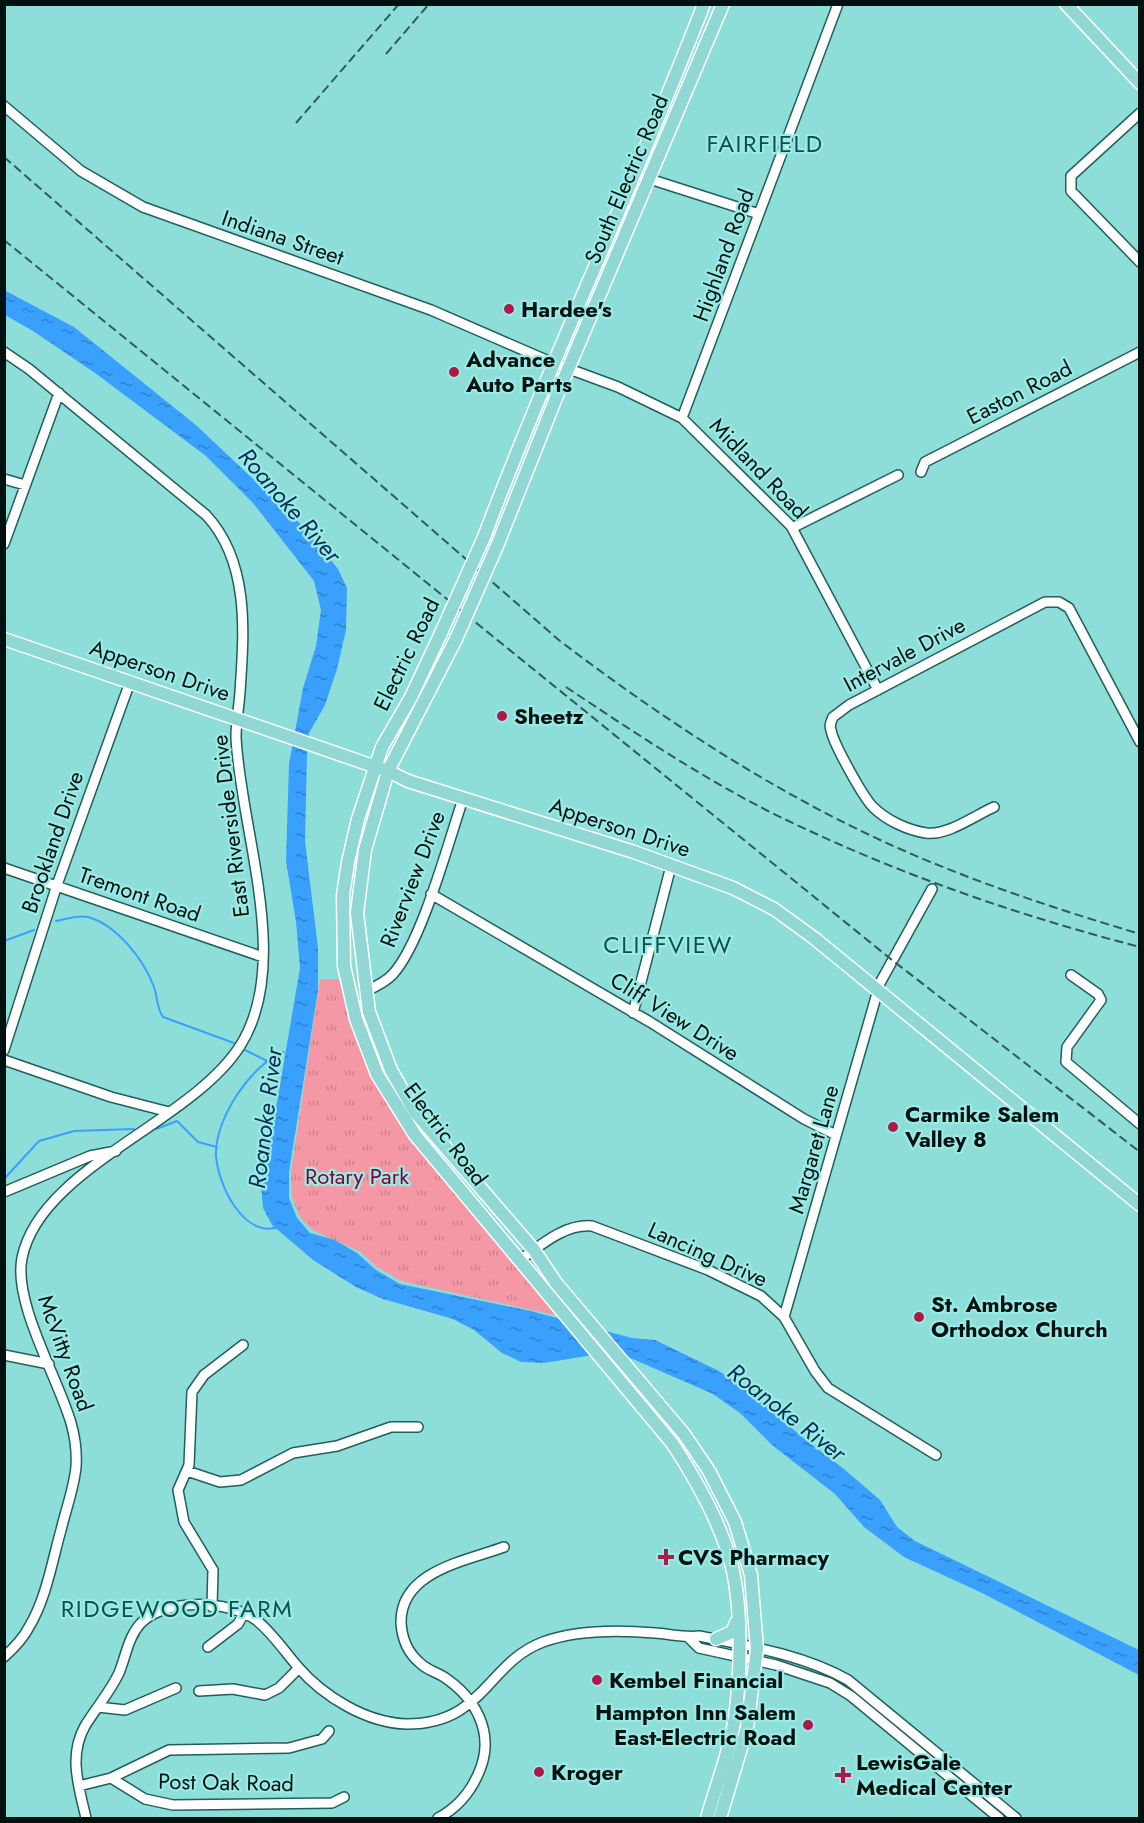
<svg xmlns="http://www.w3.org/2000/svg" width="1144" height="1823" font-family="Jost,sans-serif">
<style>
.grass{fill:url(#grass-tufts)}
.water{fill:url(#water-ripples)}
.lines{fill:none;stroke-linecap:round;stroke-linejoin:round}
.stream{stroke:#3aa0fe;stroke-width:2}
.minor-casing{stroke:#215f5c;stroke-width:12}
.major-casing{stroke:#fff;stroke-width:15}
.minor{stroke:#fff;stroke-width:9}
.major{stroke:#91d8d4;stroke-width:12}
.rail{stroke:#335a58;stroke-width:2;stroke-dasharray:9 4.5;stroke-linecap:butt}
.major-bridge-casing{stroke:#fff;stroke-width:15;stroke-linecap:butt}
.major-bridge{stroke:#91d8d4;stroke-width:12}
.poi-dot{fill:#ad1a47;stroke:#9aeae5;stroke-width:2}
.labels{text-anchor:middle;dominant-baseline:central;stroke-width:4.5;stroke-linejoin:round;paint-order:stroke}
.street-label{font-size:22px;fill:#001110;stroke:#9aeae5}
.poi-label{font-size:22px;font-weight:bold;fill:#001110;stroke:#9aeae5;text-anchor:start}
.park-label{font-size:22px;fill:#860233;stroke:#9aeae5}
.neighbourhood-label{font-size:24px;letter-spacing:1.5px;fill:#0d504d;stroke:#9aeae5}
.water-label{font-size:24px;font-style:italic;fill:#052e52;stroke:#9aeae5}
</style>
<defs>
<pattern id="grass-tufts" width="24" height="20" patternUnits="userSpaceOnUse" patternTransform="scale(1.5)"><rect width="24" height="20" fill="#f598a6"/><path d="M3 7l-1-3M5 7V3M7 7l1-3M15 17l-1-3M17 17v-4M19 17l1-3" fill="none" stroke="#d0828e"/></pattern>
<pattern id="water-ripples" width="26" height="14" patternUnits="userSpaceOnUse" patternTransform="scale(1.5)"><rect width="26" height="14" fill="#3aa0fe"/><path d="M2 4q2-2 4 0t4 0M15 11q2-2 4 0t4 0" fill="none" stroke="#2e81cc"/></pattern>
</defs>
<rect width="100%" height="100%" fill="#8dddd8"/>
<path class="grass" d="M320,979H341L365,1062L393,1114L425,1157L559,1316L401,1281L377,1267L359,1251L312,1230L299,1216L292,1197L291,1172Z"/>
<path class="water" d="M4,290L74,327L197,426L308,531L338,569L347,588L346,630L337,669L325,705L309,733L307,754L305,841L318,948V990L289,1172V1198L297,1218L310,1233L335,1240L357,1253L376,1270L400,1284L531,1311L632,1338L655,1340L719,1371L749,1391L802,1437L844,1469L880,1500L897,1527L915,1541L1139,1650V1675L982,1593L904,1557L864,1527L835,1494L772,1445L740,1413L713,1394L628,1357L599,1354L544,1363L521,1362L502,1353L474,1330L453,1319L383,1299L356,1287L313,1260L272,1225L263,1208L261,1184L265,1140L276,1108L300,968L296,922L286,861L289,764L303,688L316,646L321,610L314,581L253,503L206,456L95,373L33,331L5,315Z"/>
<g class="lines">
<path class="stream" d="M56,921C66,919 78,915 88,917C117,925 144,960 154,987C158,998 156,1007 163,1017L234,1043
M4,941L34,930
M245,1050L267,1061
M156,1129L177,1121L198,1142L217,1147
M4,1179L39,1141L74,1131L134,1129
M279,1227C243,1239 218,1184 216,1156C214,1120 251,1064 284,1052"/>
<defs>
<path id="minor" d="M4,106L81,171L143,207L431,310L553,363L618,387L682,418L791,526L878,690
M1140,113L1071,176V191L1140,262
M634,174L759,214
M4,352L29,369L206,515C250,562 244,633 240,692C239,707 236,722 236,737C240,829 293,963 240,1046C191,1123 40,1168 22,1258C13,1303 58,1378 71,1423C75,1437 77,1452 76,1467C74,1488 66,1509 61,1530C52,1562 46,1599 29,1627C23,1639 14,1648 4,1657
M682,418L838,4
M921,472L925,462L1140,352
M4,479L25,485
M792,528L898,475
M4,544L59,393
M994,807C974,816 947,836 926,833C907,830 886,820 873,807C863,797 833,743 831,730C829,725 831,722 833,717L849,705L1045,602H1059L1069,608L1140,742
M4,868L263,957
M431,894L650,1022L804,1119L836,1135
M1071,975L1098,994L1101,1000L1067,1047L1066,1062L1140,1124
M366,991C375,987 386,982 393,974C422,942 448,843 463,799
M633,1013L671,866
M4,1050L57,885L130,682
M4,1060L111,1097L169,1112
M4,1192L90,1156L116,1151
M520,1260C541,1245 564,1224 592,1226L708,1270L761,1296L784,1317L815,1371L828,1388L936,1455
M784,1317L880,983L932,889
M4,1355L49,1364
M187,1471L220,1482L241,1480L293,1453L337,1446L391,1427H418
M212,1607L213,1570L184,1522L178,1490L189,1465L192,1392L204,1375L243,1345
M689,1638L699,1648L776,1665L830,1683L851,1696L999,1818
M208,1647L238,1624L244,1613
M199,1691L233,1689L265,1695L279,1688L299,1668
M98,1707L125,1710L176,1688
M111,1778L145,1799L173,1805L332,1803L344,1797
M79,1786L111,1778L169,1750L289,1748L322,1739L329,1731
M86,1818C79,1787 68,1756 85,1726C96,1708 110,1692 119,1673C126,1656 128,1637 141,1623C165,1598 229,1600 256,1620C272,1632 284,1651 298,1667C324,1697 367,1723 407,1724C484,1724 487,1663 543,1642C576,1630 620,1630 655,1633C670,1634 685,1638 699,1636C749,1646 804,1655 848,1680L1016,1818
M438,1818C459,1807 473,1789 481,1767C494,1730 474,1697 444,1677C436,1672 427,1670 420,1663C408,1653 402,1638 401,1623C400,1571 466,1561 504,1547"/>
<path id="major" d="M1066,4L1140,83
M484,537C552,357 634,184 704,4
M497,546L558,393L723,4
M441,633L411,697L382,747L358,819L348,862L343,895L344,966L356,1019L377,1074L415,1135L672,1443C697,1481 723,1526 733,1571C742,1614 741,1673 735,1717C730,1751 716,1786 707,1818
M4,639L388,771L408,781L634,852L733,888L774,909L814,938L1140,1205
M456,639L388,771L365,850L357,913L369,1012L391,1070L415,1112L534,1250L556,1283L684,1434L709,1471L735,1522L751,1575L757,1649L747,1728L720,1818
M716,1639L732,1632L737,1621"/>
</defs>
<use href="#minor" class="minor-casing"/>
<use href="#major" class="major-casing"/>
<use href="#minor" class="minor"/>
<use href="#major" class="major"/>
<path class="rail" d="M386,54L429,4
M296,123L399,4
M4,157L560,641C676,729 798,808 933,863C1001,891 1070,913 1140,934
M4,240L892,960L1140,1152
M566,687C632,731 698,775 768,811C887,870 1012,914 1140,947"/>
<defs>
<path id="major-bridge" d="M441,633L484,537
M456,639L497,546"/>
</defs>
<use href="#major-bridge" class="major-bridge-casing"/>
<use href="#major-bridge" class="major-bridge"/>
</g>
<g class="poi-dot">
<circle cx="509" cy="309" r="6"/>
<circle cx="454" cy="372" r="6"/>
<circle cx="502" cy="716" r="6"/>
<circle cx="893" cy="1127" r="6"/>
<circle cx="919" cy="1317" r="6"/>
<path d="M663 1548h6v6h6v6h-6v6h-6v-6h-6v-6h6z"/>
<circle cx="597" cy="1680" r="6"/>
<circle cx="808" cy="1725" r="6"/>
<circle cx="539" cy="1772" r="6"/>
<path d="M840 1766h6v6h6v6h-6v6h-6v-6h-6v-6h6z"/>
</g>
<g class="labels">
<g class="street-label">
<text transform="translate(626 179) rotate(-67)">South Electric Road</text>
<text transform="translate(283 237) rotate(19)">Indiana Street</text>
<text transform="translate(723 255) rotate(-70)">Highland Road</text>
<text transform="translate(1019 392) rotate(-27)">Easton Road</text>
<text transform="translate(759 468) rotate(46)">Midland Road</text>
<text transform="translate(406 654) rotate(-64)">Electric Road</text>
<text transform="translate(904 654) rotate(-28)">Intervale Drive</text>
<text transform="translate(160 670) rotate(19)">Apperson Drive</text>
<text transform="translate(230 826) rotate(-97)">East Riverside Drive</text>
<text transform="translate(620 827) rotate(18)">Apperson Drive</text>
<text transform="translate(52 842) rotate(-71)">Brookland Drive</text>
<text transform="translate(412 879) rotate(-69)">Riverview Drive</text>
<text transform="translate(140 894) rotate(19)">Tremont Road</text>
<text transform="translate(675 1016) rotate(32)">Cliff View Drive</text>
<text transform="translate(446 1134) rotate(53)">Electric Road</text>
<text transform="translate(813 1149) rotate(-74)">Margaret Lane</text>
<text transform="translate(708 1254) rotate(24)">Lancing Drive</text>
<text transform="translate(66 1353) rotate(70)">McVitty Road</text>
<text transform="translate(226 1782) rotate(1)">Post Oak Road</text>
</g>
<g class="poi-label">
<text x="521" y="309">Hardee's</text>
<text x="466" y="359">Advance<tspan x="466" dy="25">Auto Parts</tspan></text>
<text x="514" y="716">Sheetz</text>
<text x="905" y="1114">Carmike Salem<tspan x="905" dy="25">Valley 8</tspan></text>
<text x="931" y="1304">St. Ambrose<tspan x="931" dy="25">Orthodox Church</tspan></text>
<text x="678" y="1557">CVS Pharmacy</text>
<text x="609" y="1680">Kembel Financial</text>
<text x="796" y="1712" text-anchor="end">Hampton Inn Salem<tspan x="796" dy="25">East-Electric Road</tspan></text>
<text x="856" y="1762">LewisGale<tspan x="856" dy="25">Medical Center</tspan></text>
<text x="551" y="1772">Kroger</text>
</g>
<g class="park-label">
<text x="357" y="1176">Rotary Park</text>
</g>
<g class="neighbourhood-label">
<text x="765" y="143">FAIRFIELD</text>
<text x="668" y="944">CLIFFVIEW</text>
<text x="177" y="1608">RIDGEWOOD FARM</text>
</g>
<g class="water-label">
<text transform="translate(290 505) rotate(49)">Roanoke River</text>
<text transform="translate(265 1118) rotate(-83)">Roanoke River</text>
<text transform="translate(787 1412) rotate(38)">Roanoke River</text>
</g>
</g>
<rect width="1144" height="1823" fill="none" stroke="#001110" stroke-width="12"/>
</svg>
